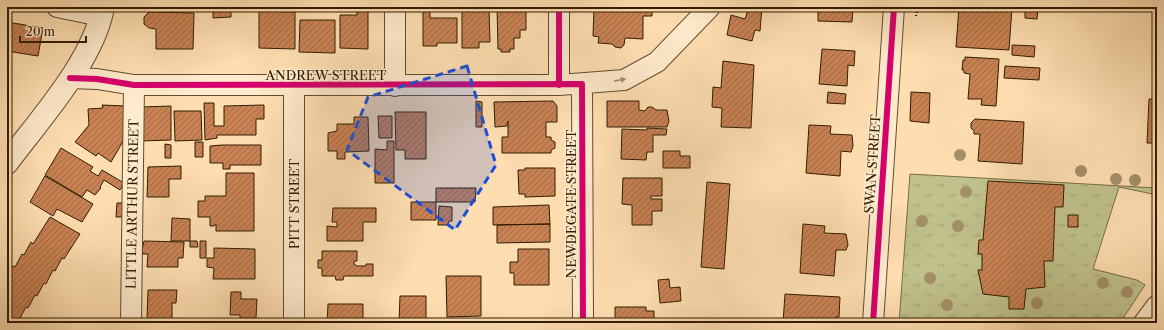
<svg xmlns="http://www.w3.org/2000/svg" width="1164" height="330" font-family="'Libre Caslon Text',serif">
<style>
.grass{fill:url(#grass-tufts);stroke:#786e46}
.building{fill:url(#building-hatch);stroke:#301c00}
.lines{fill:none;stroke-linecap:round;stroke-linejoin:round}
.minor-casing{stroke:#644c2c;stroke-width:22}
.tertiary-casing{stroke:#644c2c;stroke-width:24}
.path{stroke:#301c00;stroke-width:2.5;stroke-dasharray:1 2;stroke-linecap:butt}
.minor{stroke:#feeacc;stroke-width:20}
.tertiary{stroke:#feeacc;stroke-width:22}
.cycleway-casing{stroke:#feeacc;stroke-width:8}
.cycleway{stroke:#d6006c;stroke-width:6}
.tree{fill:#a48f67}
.oneway{fill:#a18d70}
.marked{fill:#1d4ed8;fill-opacity:0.2;stroke:#1d4ed8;stroke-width:3;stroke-dasharray:8 5;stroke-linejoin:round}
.labels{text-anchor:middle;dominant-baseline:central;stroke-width:3;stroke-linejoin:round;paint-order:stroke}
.street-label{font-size:13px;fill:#301c00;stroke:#feeacc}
</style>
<defs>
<pattern id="grass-tufts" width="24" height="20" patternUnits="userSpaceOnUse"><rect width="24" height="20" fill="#c0c18b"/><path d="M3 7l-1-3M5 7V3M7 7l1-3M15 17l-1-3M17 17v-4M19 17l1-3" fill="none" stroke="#a5a576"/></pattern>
<pattern id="building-hatch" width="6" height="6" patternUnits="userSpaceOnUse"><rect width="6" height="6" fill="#c88254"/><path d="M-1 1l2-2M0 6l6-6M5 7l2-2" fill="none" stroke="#a36a43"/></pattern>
</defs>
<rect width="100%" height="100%" fill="#fedeb1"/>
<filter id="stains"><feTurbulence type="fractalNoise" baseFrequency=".005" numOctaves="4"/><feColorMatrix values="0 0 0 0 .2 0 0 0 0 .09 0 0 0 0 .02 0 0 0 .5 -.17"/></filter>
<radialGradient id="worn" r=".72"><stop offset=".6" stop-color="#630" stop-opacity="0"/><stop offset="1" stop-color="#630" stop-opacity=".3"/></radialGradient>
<path class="grass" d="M910,174L1157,188V195L1119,187L1093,269L1137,280L1145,285L1120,323H899Z"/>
<path class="building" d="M213,7H231V17L213,18Z
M423,7H430V18H457V43H437V46H423Z
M462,7H479V11L489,10L490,42H479V48H462Z
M497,7H526V30H520V38H514V49H510V52H501V49H498Z
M594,7H662V9L652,8V16H643V39L625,38L624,45L621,48L615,47L612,44L598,43L599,37L593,36Z
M749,7H762L760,31L755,30L752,41L727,35L731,15L745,19Z
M818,7H853L852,22L818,21Z
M959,7H1012L1009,50L956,47Z
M1025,8H1038L1037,19L1025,18Z
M357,9H368V49L340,48V15H357Z
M259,11L295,12V49L259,48Z
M149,12L194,13L193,49H156V29L149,28L144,24V17Z
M300,20H335V53L299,52Z
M7,22L43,28L38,56L7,51Z
M1012,45L1035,46L1034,57L1012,55Z
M822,49L855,51L854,66L848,65L847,86L819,84Z
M965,57L999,59L996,106L981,105L982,99H968L970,74L964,73V70H962L963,60H965Z
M723,61L754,65L751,128L721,127L722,108L712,107L713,87L721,88Z
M1005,66L1040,68L1039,80L1004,78Z
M828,92L846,94L845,104L827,103Z
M911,92L930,93L929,123L910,121Z
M1149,99H1157V143H1147Z
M476,101L482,102V127H476Z
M553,101L557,106V122H546V137H551V140L555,142V148L551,150V153H502V137H508V121L507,126L495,127L494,102Z
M607,101H639V110L645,111L648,107H652L656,110H667L669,121L667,127H607Z
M204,103H214V126H224V106L264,105V119H256V135H217V138L205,140Z
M102,105L125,106V138L111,162L98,153L96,156L75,142L89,125L88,109L103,108Z
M171,106V140L141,141V107Z
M174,111H201L202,140L175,141Z
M395,112H426V159H405V150H396Z
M378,116H392V138H379Z
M354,117H368L369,151L345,152V159H337V151H328V133L337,131V124H354Z
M975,119L1024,122L1022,164L978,161L980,134H974V131L971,128V123Z
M809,125L831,126L830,134L852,135L853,146L851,152L841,151L840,176L806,173Z
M647,128L667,129L666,135H653V152H647L646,160L621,159L622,129L647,130Z
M387,141H394V183H375V149L387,150Z
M195,142H203V157H195Z
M165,144L171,145V158H165Z
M222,145H261V165H230V169H223V163H210V146Z
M61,148L93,167L90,171L98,176L102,170L124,183L120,190L104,180L100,187L101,188L95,195L87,190L82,197L45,175Z
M663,151H680V156H690V168H663Z
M181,166V179H169V197H147L148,167Z
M525,168H555V196L525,197V194H519L518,170H525Z
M226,173H254V231H216V224L214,226H210V217H198V201H205V196H226Z
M45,176L93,204L82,222L57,209L53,216L30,202Z
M623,178H662V196H651V199H662V211H652V225H632V205L622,204Z
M988,181L1064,185L1063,207H1055L1053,261H1044L1045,287L1026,289L1024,309H1009V297L983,294L978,270H982V254H978L979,240H983Z
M707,182L730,184L724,269L701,267Z
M436,188H476L475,202H436Z
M411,202H436V220H411Z
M117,203H123V217H116Z
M549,205L550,224L493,225V207Z
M439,206L452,207V221H449L448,225H438Z
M333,208H376V222H363V241H327V226L337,227V222H332Z
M1068,215H1078V227H1068Z
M50,217L80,234L64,259L62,258L55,271L53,270L46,284L44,283L37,296L35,295L28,308L26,307L19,320L16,323H7V276L13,266L15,267L22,254L24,255L31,242L33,244Z
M172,218L190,219V241H171Z
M550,224V242L497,243V225Z
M803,224L825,226L824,233L846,234L848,245L846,250H836L834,276L800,273Z
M144,241L184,242L183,258H178V267H147L148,254H143L142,250Z
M190,241H197L198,247H190Z
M200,241H206V258H200Z
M214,248L255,249V279H213L214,268L207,267V258H214Z
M518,249H549V285H514V273H510V262H518Z
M322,251H357V261H354V264L357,266H366V264H373V276H344L343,280H336L335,276H322V268H318V260H322Z
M446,276H481V316L447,317Z
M669,279L670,288L680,287L681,301L660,303L658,280Z
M148,290H177L176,303H172V319H147Z
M231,292H241V299H257L256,318H240V315H230Z
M785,294L840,297L839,317H836V323H783Z
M400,296H426V323H399Z
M328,304H363V323H327Z
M615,307H646V311H654V319H663V323H615Z
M368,320H395V323H368Z
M202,321H221V323H202Z"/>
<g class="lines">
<defs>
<path id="minor" d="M57,7L101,16
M559,7V85
M70,78L97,79L134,85H559L624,80L657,62L710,7
M582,84L583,323
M294,85V323
M395,86V7
M131,323L134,85
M873,323L894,7"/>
<path id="tertiary" d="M7,163C39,120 94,60 103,7
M1145,323L1157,307"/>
</defs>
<use href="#minor" class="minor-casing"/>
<use href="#tertiary" class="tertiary-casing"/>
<path class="path" d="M916,16L918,7"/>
<use href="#minor" class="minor"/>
<use href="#tertiary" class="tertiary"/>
<defs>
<path id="cycleway" d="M559,7V85
M70,78L97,79L134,85L582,84L583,323
M873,323L894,7"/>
</defs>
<use href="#cycleway" class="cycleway-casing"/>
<use href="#cycleway" class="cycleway"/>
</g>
<g class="tree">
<circle cx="960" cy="155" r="6"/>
<circle cx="1081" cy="171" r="6"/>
<circle cx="1116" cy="179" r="6"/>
<circle cx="1135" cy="180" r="6"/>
<circle cx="966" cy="192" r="6"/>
<circle cx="922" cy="221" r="6"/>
<circle cx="958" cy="226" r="6"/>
<circle cx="930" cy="278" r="6"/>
<circle cx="1103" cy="283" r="6"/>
<circle cx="1127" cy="292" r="6"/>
<circle cx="1037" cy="303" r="6"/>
<circle cx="947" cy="305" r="6"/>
</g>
<defs><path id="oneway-solid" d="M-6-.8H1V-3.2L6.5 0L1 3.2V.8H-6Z"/></defs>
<use class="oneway" href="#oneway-solid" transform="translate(620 80) rotate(-11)"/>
<path class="marked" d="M467,66L496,165L455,230L347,150L368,97Z"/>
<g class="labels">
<g class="street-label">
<text x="326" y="75">ANDREW STREET</text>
<text transform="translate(872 164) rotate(-86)">SWAN STREET</text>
<text transform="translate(132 204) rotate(-89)">LITTLE ARTHUR STREET</text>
<text transform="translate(294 204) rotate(-90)">PITT STREET</text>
<text transform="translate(571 204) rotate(-90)">NEWDEGATE STREET</text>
</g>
</g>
<rect width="1164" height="330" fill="none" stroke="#fedeb1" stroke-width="24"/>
<rect x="8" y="8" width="1148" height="314" fill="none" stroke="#301c00" stroke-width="2"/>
<rect x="12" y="12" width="1140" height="306" fill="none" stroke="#301c00"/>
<path d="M20 36v6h66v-6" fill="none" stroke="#301c00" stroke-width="2"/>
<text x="26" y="36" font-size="12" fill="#301c00" stroke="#feeacc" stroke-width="3" paint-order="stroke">20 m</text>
<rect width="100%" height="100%" filter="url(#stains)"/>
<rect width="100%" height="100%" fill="url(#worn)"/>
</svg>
